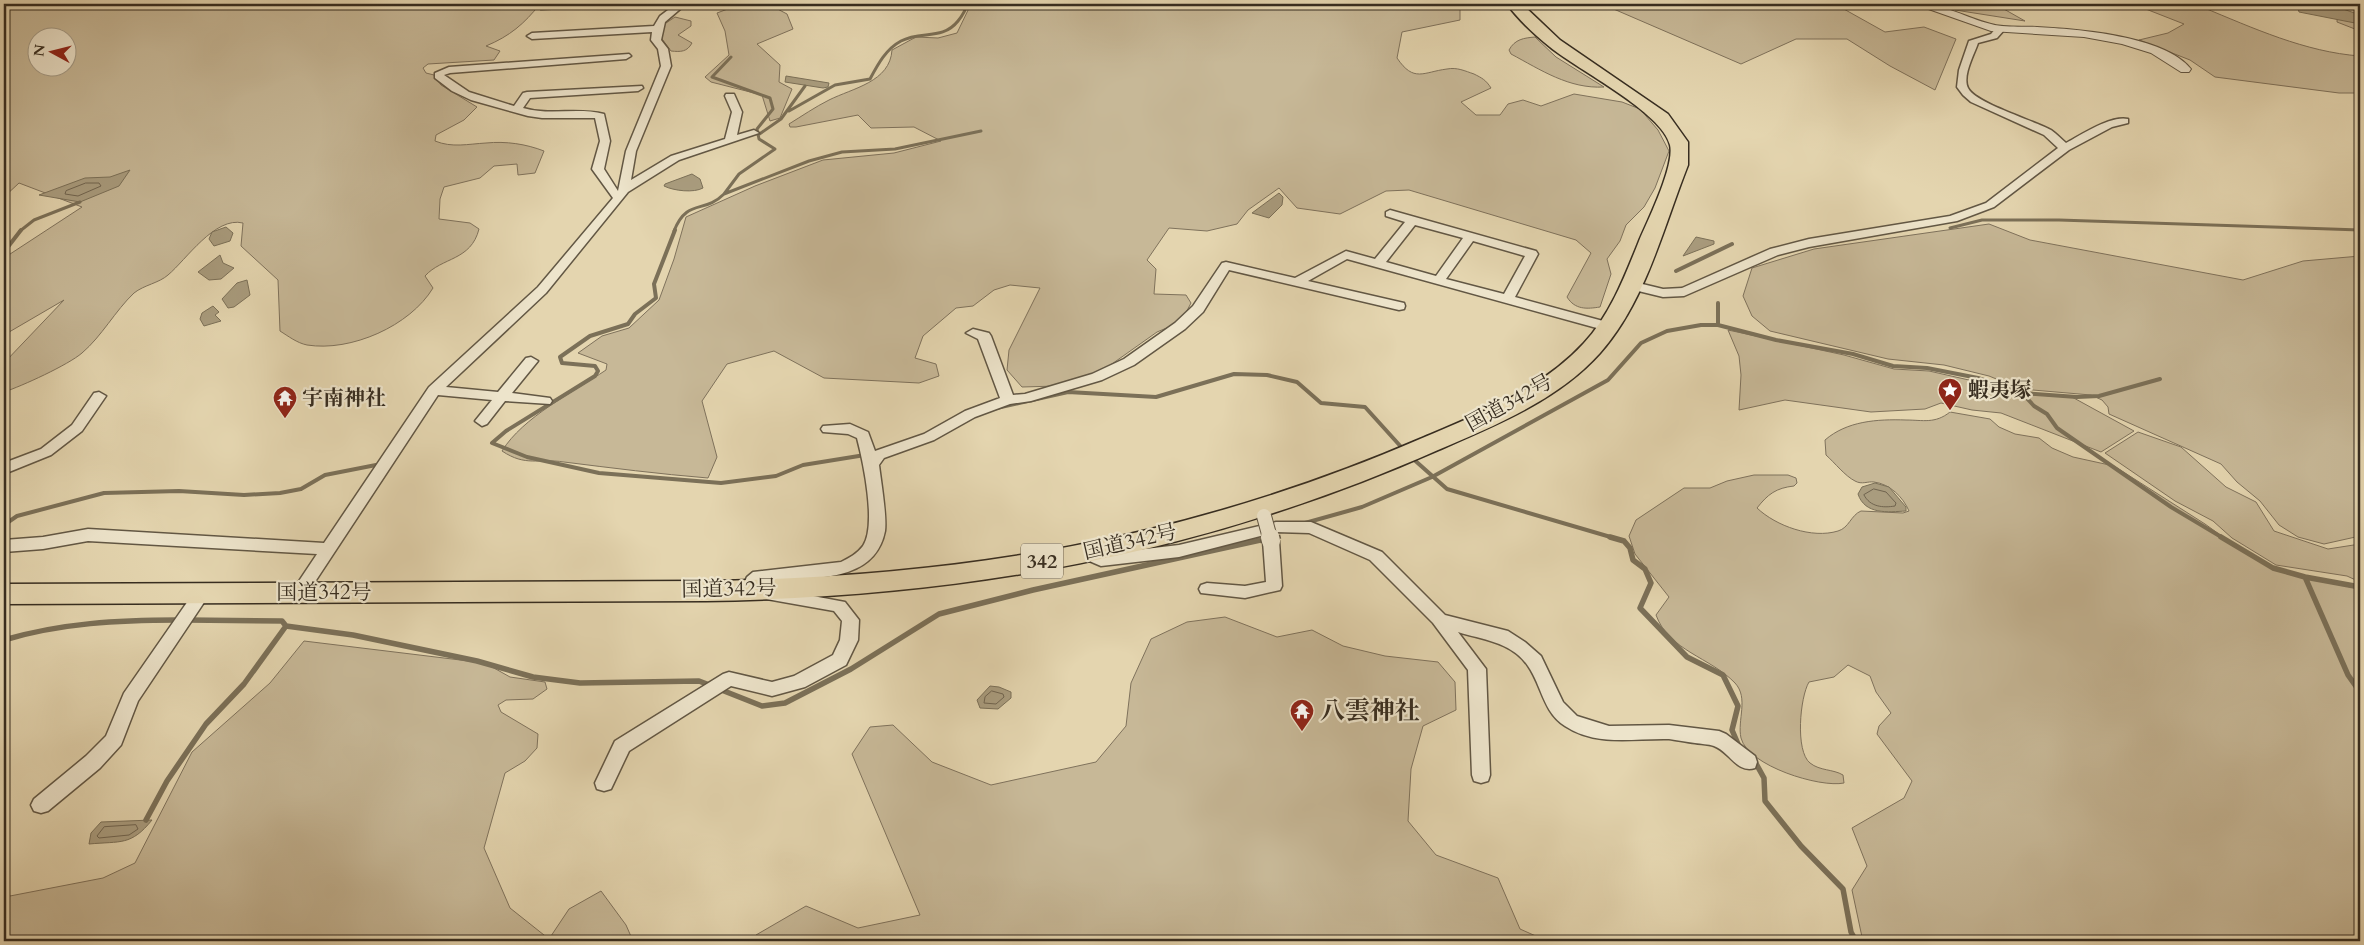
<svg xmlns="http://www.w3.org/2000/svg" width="2364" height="945" font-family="Cardo,'Noto Serif JP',serif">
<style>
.green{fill:#c7b897;stroke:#7f725c;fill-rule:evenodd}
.water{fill:#a99c7e;stroke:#7b7058}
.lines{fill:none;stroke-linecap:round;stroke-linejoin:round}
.shore{stroke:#70644f;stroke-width:1}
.stream-far2{stroke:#7b7058;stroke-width:3}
.stream-far1{stroke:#7b7058;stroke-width:4}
.stream{stroke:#7b7058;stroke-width:5.5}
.minor-casing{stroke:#625744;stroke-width:3}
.tertiary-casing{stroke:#625744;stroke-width:2}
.trunk-casing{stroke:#372d20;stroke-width:3}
.minor{fill:#ede4cb;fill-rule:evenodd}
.tertiary{fill:#ede4cb;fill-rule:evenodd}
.trunk{fill:#e4d5af;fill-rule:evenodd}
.minor-bridge-far1-casing{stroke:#625744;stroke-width:16;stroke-linecap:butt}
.minor-bridge-casing{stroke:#625744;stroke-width:21;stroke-linecap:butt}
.minor-bridge-far1{stroke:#ede4cb;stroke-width:14}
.minor-bridge{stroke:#ede4cb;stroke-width:18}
.labels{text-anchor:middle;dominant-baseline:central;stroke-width:4.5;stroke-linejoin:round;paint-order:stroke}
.shield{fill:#ede4cb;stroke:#6e6453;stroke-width:1}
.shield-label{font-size:20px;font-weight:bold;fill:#372d20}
.poi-label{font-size:21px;font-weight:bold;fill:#372d20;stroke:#ede4cb;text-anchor:start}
.street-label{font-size:21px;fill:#372d20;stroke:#ede4cb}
.near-poi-label{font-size:25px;font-weight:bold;fill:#372d20;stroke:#ede4cb;text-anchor:start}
</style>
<rect width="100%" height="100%" fill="#e4d5af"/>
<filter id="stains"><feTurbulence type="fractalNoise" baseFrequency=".004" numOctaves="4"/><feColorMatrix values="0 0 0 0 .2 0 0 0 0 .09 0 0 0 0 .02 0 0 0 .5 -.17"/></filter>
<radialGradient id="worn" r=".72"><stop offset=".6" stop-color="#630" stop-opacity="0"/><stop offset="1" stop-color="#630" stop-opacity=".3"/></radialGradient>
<path class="green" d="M4,4H540C524,24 510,36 486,46L500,51L494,60L428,64L423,68L426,73L434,75L441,85L477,107L464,120L436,135L435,141C452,148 468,144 486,143C506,141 526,144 544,151L535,173L518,175L517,164L494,166L480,178L444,187L440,199L439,219L470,223L479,229C471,261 442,257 425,276L433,288C410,326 351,352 307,345C297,343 288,336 280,331L278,280L241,246L243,223C215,216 186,260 168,275C159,283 144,285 134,293C115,311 102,336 82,353C68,365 22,386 4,392V363L64,300L4,335V258L82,207L19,183L4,197ZM38,38H68V68H38Z
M741,4H768L787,14L793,29L757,44L780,65L779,82L792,89L780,118L770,121L762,95L711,82L705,77L729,55L725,31L717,13Z
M971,4H1460V20L1402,32L1397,58C1414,83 1423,72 1447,69C1457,67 1465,71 1474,74C1482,78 1486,80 1491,88L1461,102L1476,115H1500L1508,104L1523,100L1541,106L1574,94L1622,102L1640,109L1658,130L1669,151L1655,188L1644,207L1626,225L1620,241L1607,259L1611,274L1600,307C1587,309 1575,310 1567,297L1591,253L1576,240L1409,190L1386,191L1340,214L1297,208L1279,188L1248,210L1237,224L1207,231L1169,228L1147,260L1156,269L1154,294L1186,295L1191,303L1181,322L1157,332L1102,371L1057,386L1022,387L1007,370L1009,350L1040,288L1010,285L994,290L973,306L956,308L923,336L915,358L936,364L939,376L919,383L824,378L774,351L727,364L702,401L717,457L708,478C659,474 612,468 564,462C538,458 526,467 502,451C523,417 572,393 606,370L607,364L578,353L602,336L629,328L659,300L674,259L686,217L755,186L823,160L894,153L941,141L914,127L871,128L858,115L796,127H790L789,124C802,116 815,107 829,100C853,88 890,82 892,50L916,37L938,38L957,33Z
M1602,4H1840L1842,8L1885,32L1924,27L1956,39L1935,90L1890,66L1847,39H1796L1741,64Z
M1969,4H1995L2025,21L1955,10Z
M2133,4H2210L2202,7C2253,28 2305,52 2360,56V93H2339L2215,77L2190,60L2139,40L2168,33L2184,24Z
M2338,4H2350L2360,7V31L2337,22Z
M675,17L691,21V26L678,35L692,43C687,52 681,52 671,51L662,39L663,25Z
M1535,37L1556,57L1604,87C1569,89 1541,70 1511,54L1509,50C1515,39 1524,38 1535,37Z
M1989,224L2030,240L2243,280L2303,261L2360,256V536L2324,544L2298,537L2279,525L2260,501L2237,482L2221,464L2109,414L2108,407L2102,400L2091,395L2021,389L1989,376L1944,365L1888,359L1770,331L1752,316L1743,296L1752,268L1814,249Z
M1728,330L1844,355L1894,369L1929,371L2000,387L2018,394L2072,397L2134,431L2101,452L2001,413L1972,410L1941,403L1925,409L1871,412L1785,400L1739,410L1741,375L1739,356Z
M1950,412L1990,419L1999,427L2015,434L2039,438L2052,448L2073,457L2114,466L2205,524L2248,555L2287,574L2360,589V941H1866L1862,937L1852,890L1867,866L1852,828L1904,798L1912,781L1877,734L1879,726L1891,713L1876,692L1870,676L1848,665L1834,677L1809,682C1800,697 1795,751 1810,763C1820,771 1833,769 1843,775L1844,783C1820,788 1748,766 1741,738C1737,720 1749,698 1735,683C1710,657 1669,651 1656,615L1669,597L1635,554L1629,536L1636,520L1684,488H1710L1727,481L1754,475H1788L1796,478L1797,483L1794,486C1776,488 1768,494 1757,508C1776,526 1812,539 1838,531C1849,528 1851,515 1861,511L1903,513L1909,511C1903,497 1890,484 1874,482C1868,481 1862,485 1855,481C1845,476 1835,463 1826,455L1825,440C1847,421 1877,419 1906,420C1923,420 1935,424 1950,412Z
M2138,432L2181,447L2226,487L2256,502L2274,531L2328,549L2360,544V582L2347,576L2276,565L2232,538L2213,521L2175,501L2105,453Z
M1225,617L1277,637L1312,630L1343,646L1385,656L1438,662L1455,682L1456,710L1423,726L1411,769L1408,821L1436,855L1498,878L1520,929L1547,941H756V935L806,906L858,928L920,915L852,754L870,727L893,725L932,762L991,785L1096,762L1126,726L1131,683L1151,639L1187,622Z
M304,641L485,663L510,677L545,682L547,689L533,699L506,700L498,705L501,712L538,734L537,748L525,761L505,773L484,848L510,908L549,939L569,909L601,891L626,925L633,941H4V886L10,896L103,878L135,863L192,752L270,683Z"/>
<path class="water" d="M2299,4H2329L2360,15V24L2299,12L2297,5Z
M786,76L829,83L828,87L823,88L785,82Z
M130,170L119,186L80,202L39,195L85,178L110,177Z
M692,174L700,179L703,188C694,193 674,191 664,186L665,184Z
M1279,193L1283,197L1282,205L1269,218L1252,213Z
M226,227L233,233L230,241L214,246L209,239L212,232Z
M1696,237L1714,241V244L1683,256Z
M220,255L223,263L234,268L221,279L209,280L198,272Z
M247,280L250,295L234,307L228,308L222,299L237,283Z
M213,306L219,312L215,315L221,321L204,326L200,319L202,313Z
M1875,483L1889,487L1906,507V511C1888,512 1865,515 1858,494L1862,487Z
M990,686L999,687L1011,692V698L998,709L980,708L977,700Z
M152,820C131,846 121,841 89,844L91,833L101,822Z"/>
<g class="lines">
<path class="shore" d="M86,183H99L101,186L78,196L65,194L66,191Z
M1874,489L1886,492L1896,503L1895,506C1883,508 1870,507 1864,495Z
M992,691L1003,694L1004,697L996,704L984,703L985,697Z
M136,825L138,829L129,835L99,838L97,836L104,827Z"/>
<path class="stream-far2" d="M789,111L835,85L870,79C878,64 886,49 901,41C921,30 942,41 958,21C962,16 966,10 967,4
M758,135L781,119L805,86
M724,194L739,174L775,149L759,139L757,129L773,109L770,98L712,77L731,57
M1950,228L1982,220H2059L2360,230
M20,231L34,220L80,202
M674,231C687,198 704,214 724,194L809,161L842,152L895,149L981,131"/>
<path class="stream-far1" d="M675,230L654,284L656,298L635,314L628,324L590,336L560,357L562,363L595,366L598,371L595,376L506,431L492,443L527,457L599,473L721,483L776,476L803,465L865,455
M4,252L21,230
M1676,271L1732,244
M1718,303V325
M2022,393L2077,397L2099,396L2160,379
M992,409L1068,392L1156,397L1234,374L1267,375L1297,382L1321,403L1365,407L1403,449
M1411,457L1447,489L1614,538
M1305,523L1362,507L1432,477L1608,380L1641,343L1667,331L1701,325H1718L1776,340L1853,354L1893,366L1927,368L1978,378L2022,393L2034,406L2047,414L2057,428L2171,507L2223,538
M4,525L17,516L104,493L179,491L244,495L280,493L301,489L325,475L376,465"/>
<path class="stream" d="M1610,537L1624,541L1630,548L1633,560L1645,569L1651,583L1640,608L1687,657L1723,675L1738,706L1732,730L1738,744
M2221,537L2273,568L2305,577L2360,587
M2305,577L2348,675L2360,692
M186,620L282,621L286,626L353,635L477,661L533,677L580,683L699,681L712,686
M4,640C61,623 119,620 178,620
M719,689L762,706L785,703L851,669L939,614L1033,590L1265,539
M1754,760L1764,778L1765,801L1801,846L1843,889L1851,932L1856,941
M146,820L167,781L206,724L244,684L286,626"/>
<defs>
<path id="minor" d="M535,4H590L585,7L541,9Z
M676,4H686L665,22L661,40L668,49L671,66L636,151L631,180L671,156L725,139L732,112L725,96L726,94H734L742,112L737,135L754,130L759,133L679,160L628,192L546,293L446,387L498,392L526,358L531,357L538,361L512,393L550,398L552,401L550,404L505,401L487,424L482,426L475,421L492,400L438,395L305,597L299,599L293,597L291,593L317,554L88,541L43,549L4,552V540L43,537L88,529L324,543L429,387L538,287L613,198L592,169L600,141L595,118H542L528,116L471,100L452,91L435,78V73L449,67L629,54L631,56L626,59L450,73L444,75L469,92L514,106L523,93L527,92L642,86L643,88L638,91L530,98L523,108C550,116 577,107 604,114L610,141L604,169L618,191L626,151L661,66L658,49L651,40L652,32L532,39L527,36L532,33L654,26L660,16Z
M1997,27L2005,29L1997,38L1978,43C1974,55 1962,76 1968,88C1975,103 2035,121 2051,130C2057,134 2061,139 2066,143C2081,135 2111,115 2128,119V123L2112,127L2069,150L1994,207L1957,221L1809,247L1778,255L1684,296L1663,297L1626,288L1624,285L1630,281L1663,289L1682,288L1770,249L1809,239L1950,216L1986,203L2058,148L2044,135L1971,102L1963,95L1957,87L1959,70L1969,41L1991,34Z
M1390,210L1536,251L1538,254L1515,297L1614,324L1616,327L1609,331L1604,330L1347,259L1308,281L1404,303L1405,306L1404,309L1399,310L1229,270L1203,312L1185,329L1134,365L1102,380L1031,401L1010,404L975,417L934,440L884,458L879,465C881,482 887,516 885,531C874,587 805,576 763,581L759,586L845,602L859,620L858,640L846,665L805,687L772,696L731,686L629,751L611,789L604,791L597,789L595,783L615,741L723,674L729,672L772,682L794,676L833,655L840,640L842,621L834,611L749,596L743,594L741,590L747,577L753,572L841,562C849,558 857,554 863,546C877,525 863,461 857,438L848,434L823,432L821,429L823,426L850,424L868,432L875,451L924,434L965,411L1000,398L978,339L966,333L973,329L989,333L991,336L1013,395L1025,394L1092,374L1124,359L1175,323L1193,306L1222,263L1226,262L1295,278L1346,251L1375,259L1405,222L1386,216V212ZM1415,225L1463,238L1436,276L1386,262ZM1473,241L1525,256L1504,294L1446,279Z
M99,392L106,396L82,431L51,455L4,474V463L41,449L72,425L94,393Z
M1276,522H1311L1382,552L1445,615L1508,631L1525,642L1541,656L1563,702L1577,716L1609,726L1669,725L1719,731L1726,734L1755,756L1757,762L1755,768C1737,774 1729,751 1714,746C1708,744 1701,744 1695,743C1686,742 1677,740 1669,739C1633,738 1597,747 1565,726C1543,712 1542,686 1528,666C1512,642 1483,640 1458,632L1486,669L1490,775L1488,781L1481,783L1474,781L1472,775L1468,670L1433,623L1370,560L1309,533L1276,532L1179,557L1101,566L1080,557L1078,553L1080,549L1086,547L1103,554L1179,545Z
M1271,535L1277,537L1279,541L1282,586L1280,590L1245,598L1201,593L1199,589L1201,585L1207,583L1245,586L1266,582L1263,541L1265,537Z
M203,586L209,588L211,592L138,701L121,745L100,768L48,811L41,813L34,811L31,805L34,799L86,756L106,736L124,693L197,588Z"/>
<path id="tertiary" d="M1919,4C1945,4 1966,18 1991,24C2005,28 2022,26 2037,27C2077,29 2165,36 2191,69L2189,72H2181L2151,53L2122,44L2084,37L1991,31L1920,6Z"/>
<path id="trunk" d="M1507,4H1522L1560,40L1668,114L1688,142V165C1663,228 1646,301 1600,353C1558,400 1494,426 1438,450C1201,555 964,597 706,601L4,604V584L706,581C960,577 1186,540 1420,439C1477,415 1541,390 1584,343C1610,315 1625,276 1639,241C1648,220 1675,165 1670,145C1662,112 1578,70 1550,47C1535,35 1518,19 1507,4Z"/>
</defs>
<use href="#minor" class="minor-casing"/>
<use href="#tertiary" class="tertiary-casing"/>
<use href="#trunk" class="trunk-casing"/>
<use href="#minor" class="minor"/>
<use href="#tertiary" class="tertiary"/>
<use href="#trunk" class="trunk"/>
<defs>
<path id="minor-bridge-far1" d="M1264,516L1270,538"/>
<path id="minor-bridge" d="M1270,537L1271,541"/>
</defs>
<use href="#minor-bridge-far1" class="minor-bridge-far1-casing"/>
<use href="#minor-bridge" class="minor-bridge-casing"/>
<use href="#minor-bridge-far1" class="minor-bridge-far1"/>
<use href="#minor-bridge" class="minor-bridge"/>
</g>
<defs>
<symbol id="sight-pin" viewBox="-11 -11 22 30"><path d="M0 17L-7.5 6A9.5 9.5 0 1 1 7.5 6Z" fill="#8f2418" stroke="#ede4cb"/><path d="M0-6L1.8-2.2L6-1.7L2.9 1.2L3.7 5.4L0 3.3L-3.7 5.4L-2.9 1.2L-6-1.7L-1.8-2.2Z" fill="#fff"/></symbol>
<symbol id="temple-pin" viewBox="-11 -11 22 30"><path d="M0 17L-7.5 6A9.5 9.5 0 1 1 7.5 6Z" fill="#8f2418" stroke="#ede4cb"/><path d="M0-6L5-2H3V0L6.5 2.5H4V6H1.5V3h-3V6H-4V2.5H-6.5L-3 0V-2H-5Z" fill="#fff"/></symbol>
</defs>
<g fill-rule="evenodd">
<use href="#sight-pin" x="1936" y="376" width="28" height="38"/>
<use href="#temple-pin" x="271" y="384" width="28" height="38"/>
<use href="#temple-pin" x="1288" y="697" width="28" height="38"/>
</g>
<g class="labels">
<rect class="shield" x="1021" y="543.5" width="42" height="35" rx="4"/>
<g class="shield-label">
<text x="1042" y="561">342</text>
</g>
<g class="poi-label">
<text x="1968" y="390">蝦夷塚</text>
<text x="302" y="398">宇南神社</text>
</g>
<g class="street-label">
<text transform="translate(1509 403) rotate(-29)">国道342号</text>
<text transform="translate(1130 542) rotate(-13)">国道342号</text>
<text transform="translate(729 589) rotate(-1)">国道342号</text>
<text x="324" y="592">国道342号</text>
</g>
<g class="near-poi-label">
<text x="1320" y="711">八雲神社</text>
</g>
</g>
<rect width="2364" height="945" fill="none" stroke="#e4d5af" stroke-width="20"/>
<rect x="5" y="5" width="2354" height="935" fill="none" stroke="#372d20" stroke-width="2.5"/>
<rect x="10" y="10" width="2344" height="925" fill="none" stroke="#372d20"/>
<g transform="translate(52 52) rotate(277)"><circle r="24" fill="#ede4cb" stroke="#a49b87"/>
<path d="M0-4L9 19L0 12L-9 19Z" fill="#8f2418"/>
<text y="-8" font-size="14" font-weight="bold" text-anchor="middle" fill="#372d20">N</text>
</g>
<rect width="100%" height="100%" filter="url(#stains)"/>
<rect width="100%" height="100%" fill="url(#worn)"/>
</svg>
